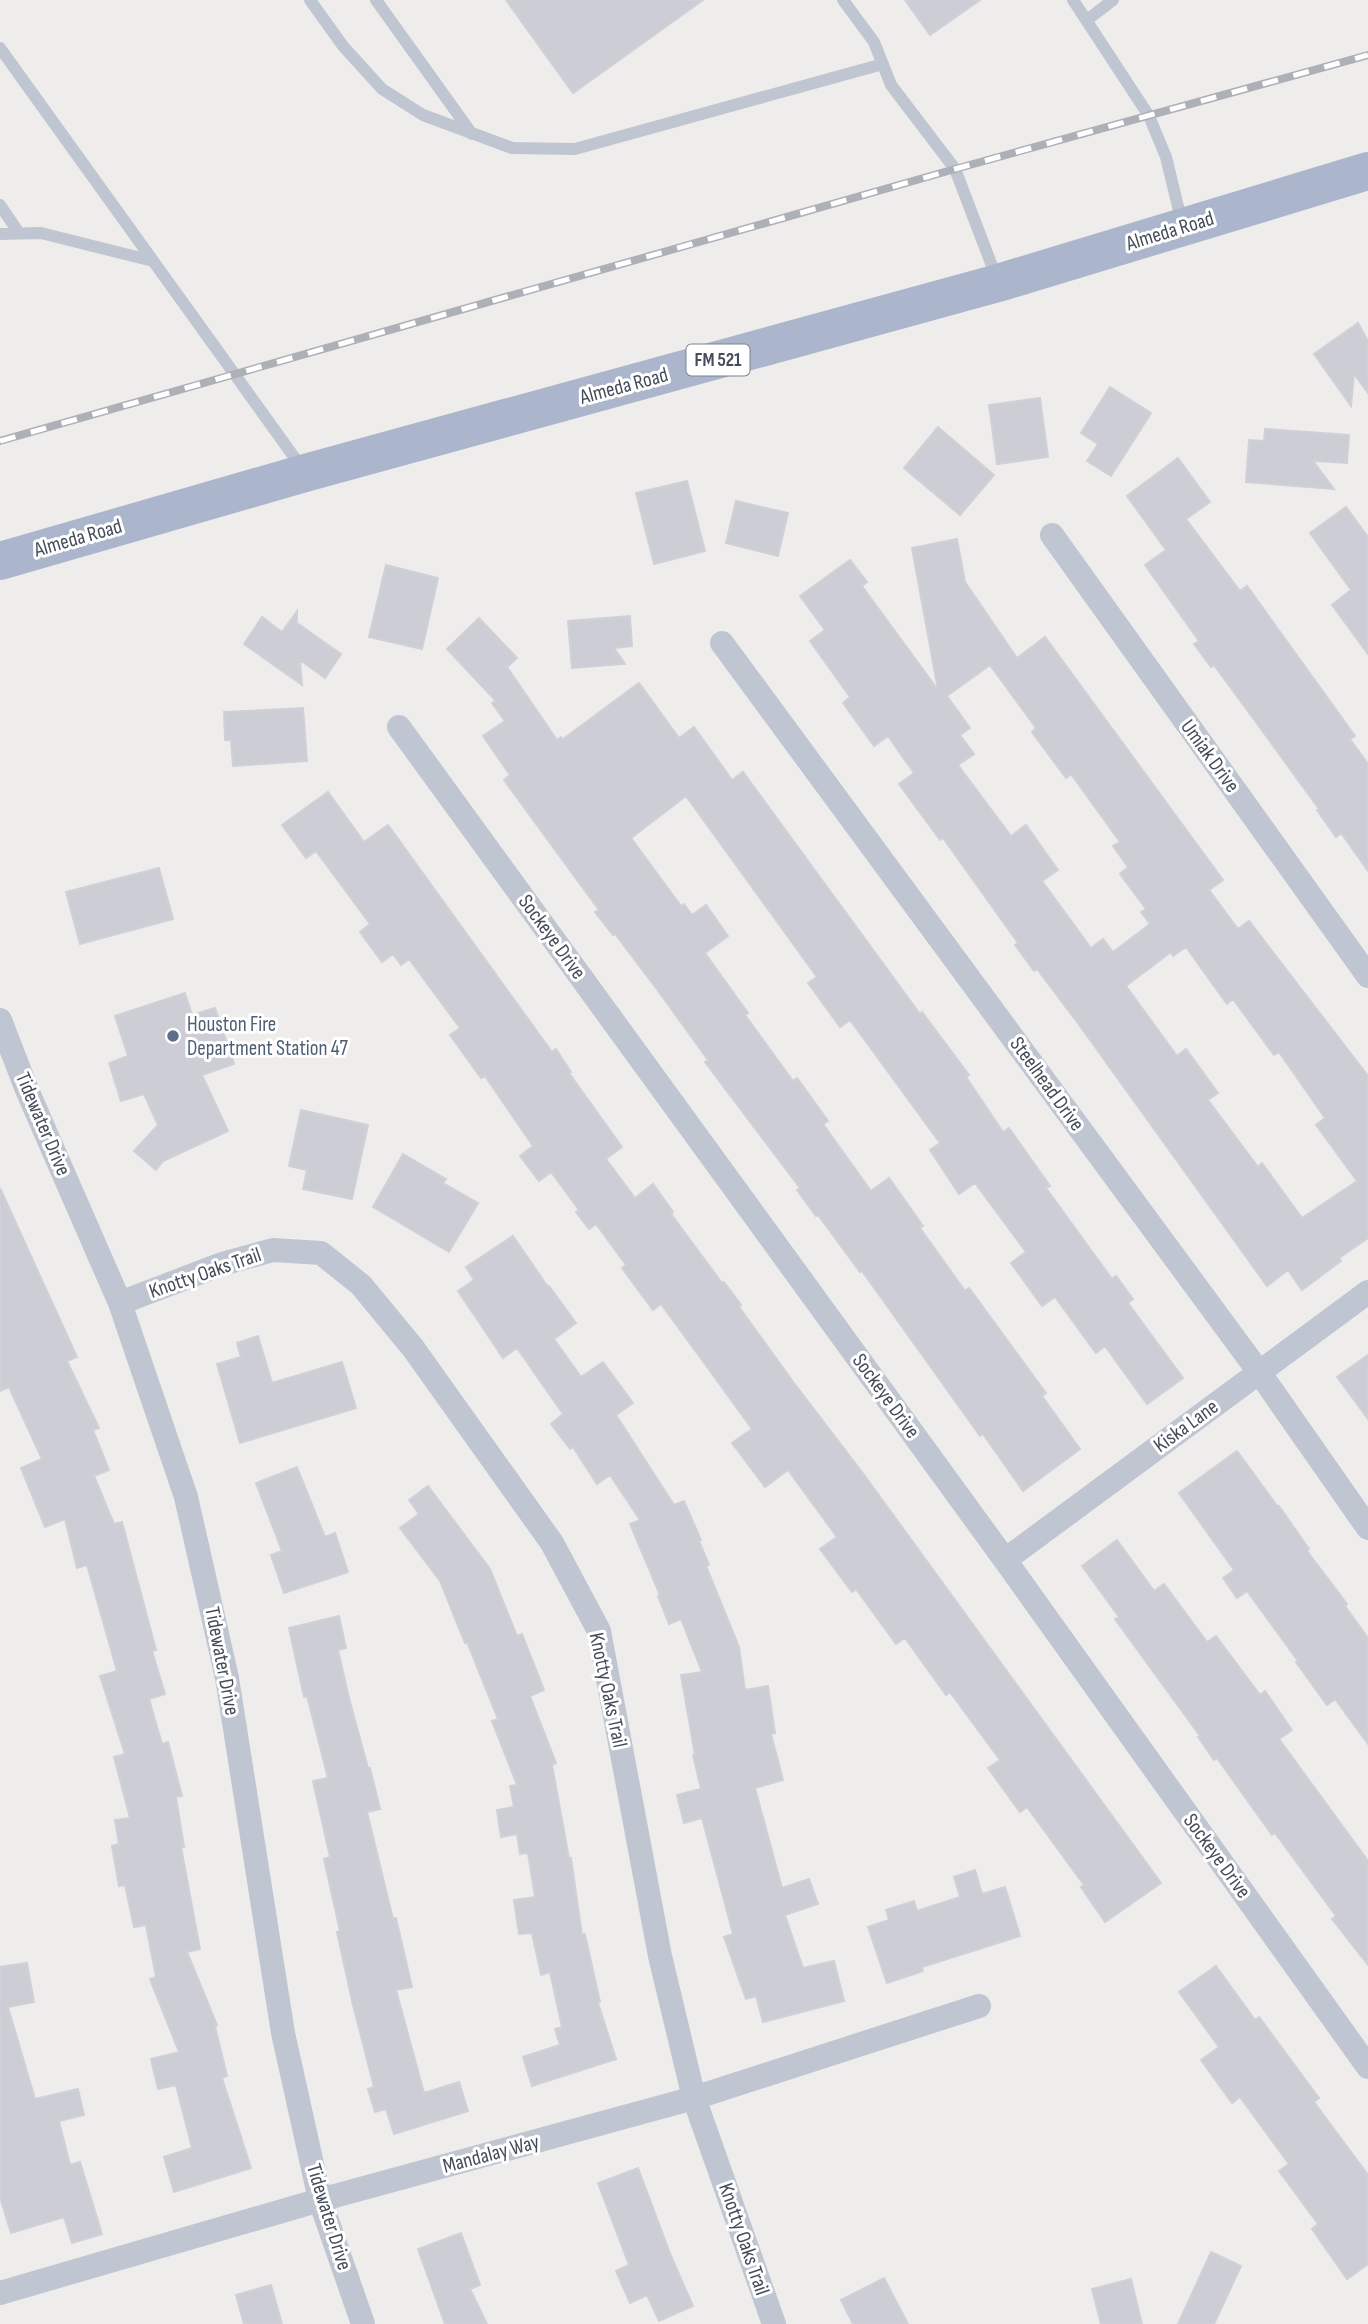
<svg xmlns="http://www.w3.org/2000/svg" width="1368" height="2324" font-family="'Sofia Sans Condensed',sans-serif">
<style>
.building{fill:#cccdd5;stroke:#d0d1d8;stroke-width:2;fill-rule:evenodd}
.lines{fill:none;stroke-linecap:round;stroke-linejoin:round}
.service{stroke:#bfc6d2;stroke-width:12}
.minor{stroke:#bfc6d2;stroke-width:24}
.primary{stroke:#abb6cc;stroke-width:38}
.rail-casing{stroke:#aeb0b7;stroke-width:8}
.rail{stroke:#fff;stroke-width:5;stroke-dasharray:16;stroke-linecap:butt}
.service-dot{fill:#5c6f8a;stroke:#fff;stroke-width:2.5}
.labels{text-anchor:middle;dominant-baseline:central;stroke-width:6;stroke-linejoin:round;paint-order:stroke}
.shield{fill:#fff;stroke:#7d828c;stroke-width:2}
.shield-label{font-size:19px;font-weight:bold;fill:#454c5a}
.street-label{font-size:21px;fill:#454c5a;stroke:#fff}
.service-label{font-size:21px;fill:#4e5e75;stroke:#fff;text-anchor:start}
</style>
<rect width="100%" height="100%" fill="#efedec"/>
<path class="building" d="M506,0H703L573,93Z
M905,0H980L930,35Z
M1358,323L1368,341V393L1354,374L1351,406L1314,354Z
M1110,387L1151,413L1111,476L1087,461L1098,444L1081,433Z
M1040,398L1048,457L997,464L989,405Z
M938,427L994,475L960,515L904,468Z
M1265,429L1349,435L1347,463L1313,461L1334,489L1246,482L1249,440L1264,441Z
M1178,458L1210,502L1186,519L1240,591L1247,586L1355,736L1350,739L1368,764V871L1341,833L1336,837L1317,810L1319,809L1258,725L1214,665L1211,667L1194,644L1199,641L1145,565L1166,550L1127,496Z
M687,481L705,551L654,564L636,493Z
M736,501L788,513L778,556L726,543Z
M1346,507L1368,537V654L1332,605L1351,590L1310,533Z
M957,539L965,582L1017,658L1045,637L1223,880L1209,890L1238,929L1249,921L1368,1076V1238L1339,1258L1341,1261L1302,1290L1288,1270L1267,1286L1077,1022L1037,969L1034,971L1015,945L1018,943L943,838L940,840L899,784L914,773L888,736L874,746L843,703L850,697L810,641L825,630L800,596L850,560L867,582L862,586L938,690L912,548ZM990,665L1036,728L1032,732L1066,778L1071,774L1120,842L1113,846L1128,867L1120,874L1146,909L1141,912L1150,924L1113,952L1103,939L1091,948L1042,881L1058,870L1026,825L1011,836L958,765L974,754L960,735L970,728L947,696ZM1186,947L1227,1004L1233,999L1274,1055L1279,1052L1325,1118L1316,1125L1357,1181L1302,1218L1262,1163L1258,1167L1208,1100L1218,1093L1186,1049L1177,1056L1126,986L1171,952L1173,956Z
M386,565L438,578L422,649L369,637Z
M297,611V623L341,654L325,678L300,660L302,685L244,644L262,617L282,632Z
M630,616L632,646L614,648L625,664L572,668L568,621Z
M479,618L517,658L507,667L557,740L561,737L563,739L639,683L679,738L694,727L732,780L743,772L920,1014L922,1012L969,1075L966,1077L1003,1132L1009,1128L1050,1186L1046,1188L1112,1279L1116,1276L1133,1299L1128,1303L1183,1378L1147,1404L1105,1346L1096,1353L1055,1297L1042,1306L1011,1263L1026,1252L975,1183L959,1194L930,1150L940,1143L850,1020L840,1027L808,983L817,977L686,796L631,838L681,906L684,904L692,915L706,905L728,936L705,953L748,1013L745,1015L793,1081L797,1078L828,1121L823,1124L871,1191L889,1178L923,1226L920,1228L965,1291L969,1288L1046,1393L1042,1396L1080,1449L1023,1491L983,1434L980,1436L862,1271L860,1272L818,1215L816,1216L797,1190L800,1188L705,1062L708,1060L656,988L615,934L613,935L595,912L599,910L504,780L510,775L483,736L505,721L492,703L496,701L447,649Z
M303,708L307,761L233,766L231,740H225L224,712Z
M328,792L364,842L388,825L552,1052L556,1049L571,1072L569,1073L622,1147L606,1159L635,1198L653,1184L673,1212L671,1214L722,1283L724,1282L741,1305L739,1307L794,1383L862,1472L1161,1883L1105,1922L1081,1887L1084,1885L1027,1807L1020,1812L988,1768L1000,1760L950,1692L946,1695L905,1638L896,1644L856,1589L852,1592L820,1549L837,1537L788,1470L765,1487L732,1443L752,1429L710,1371L661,1304L653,1310L622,1268L626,1265L596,1224L589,1229L576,1212L579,1210L551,1172L539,1181L520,1156L533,1146L485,1076L481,1078L450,1035L460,1028L409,959L401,965L393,954L382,962L360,932L370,924L316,851L306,858L282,825Z
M159,868L173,919L80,944L66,892Z
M185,993L192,1015L215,1008L234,1064L202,1075L228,1131L163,1161L156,1170L134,1151L158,1125L144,1094L121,1101L109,1063L128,1056L115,1016Z
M301,1110L368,1125L352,1199L303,1189L307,1170L289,1166Z
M403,1154L446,1179L443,1183L478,1203L449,1252L373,1207Z
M0,1188L77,1357L67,1361L99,1428L93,1430L109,1470L94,1476L114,1524L122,1522L156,1650L152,1651L165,1694L149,1699L162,1744L168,1742L182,1796L176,1797L184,1847H181L200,1949L187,1952L217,2025L215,2026L227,2076L222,2078L251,2168L174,2192L164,2157L192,2148L176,2085L158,2089L151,2059L179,2052L150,1979L156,1977L146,1925L134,1927L125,1885L119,1886L112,1846L119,1844L115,1820L130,1818L114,1757L125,1754L100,1676L117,1671L87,1565L77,1568L65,1519L45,1527L21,1468L42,1459L9,1387L0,1391Z
M513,1236L548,1287L549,1286L576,1323L554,1339L581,1377L603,1362L633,1403L616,1415L674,1505L684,1501L701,1540L699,1541L709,1565L706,1566L739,1647L745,1690L768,1686L775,1733L771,1734L783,1780L755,1788L782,1888L809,1879L818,1904L785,1915L803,1968L834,1961L844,2001L763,2022L756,1996L746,1999L724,1937L733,1934L702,1818L684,1823L677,1795L701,1789L693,1755H695L681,1675L702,1672L681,1619L669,1624L658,1596L660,1595L630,1524L640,1520L610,1475L597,1484L573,1447L570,1449L551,1424L563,1414L517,1348L503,1358L458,1291L474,1280L466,1267Z
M258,1336L272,1383L342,1362L356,1408L240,1443L217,1364L241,1357L237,1343Z
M1368,1355V1419L1337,1377Z
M1237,1451L1278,1507L1279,1506L1309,1549L1307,1551L1347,1604L1345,1606L1368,1638V1744L1335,1699L1327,1705L1296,1662L1298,1661L1247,1591L1237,1598L1223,1578L1234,1570L1179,1493Z
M297,1467L325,1537L335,1533L348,1572L284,1593L271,1555L282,1551L256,1483Z
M428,1486L490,1569L517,1636L522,1634L544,1690L530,1696L556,1763L552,1765L569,1858H571L582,1935L585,1934L600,2002L598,2003L616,2059L532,2086L523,2057L560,2045L555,2029L562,2027L550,1972L541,1975L532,1933L519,1934L514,1900L535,1897L528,1853L520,1854L517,1834L501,1837L497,1810L514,1807L510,1786L517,1785L492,1721L498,1719L467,1642L465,1643L440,1581L400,1528L419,1514L409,1500Z
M1117,1540L1154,1591L1164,1584L1207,1642L1216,1636L1260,1695L1265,1691L1292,1730L1279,1739L1368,1861V1965L1332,1919L1336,1916L1275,1833L1272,1835L1217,1758L1214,1760L1198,1737L1200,1736L1115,1619L1119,1617L1082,1566Z
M339,1616L346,1648L338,1650L349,1698L368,1768H370L380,1809L367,1812L393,1919L396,1918L412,1987L396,1990L424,2093L459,2082L468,2111L394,2134L386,2109L375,2112L368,2089L374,2087L353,2005L337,1932L340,1931L324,1859L330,1857L313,1781L328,1778L307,1696L304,1697L289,1628Z
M975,1870L982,1894L1005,1887L1020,1936L922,1967L923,1971L887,1983L868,1927L889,1920L886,1910L914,1901L917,1911L960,1897L954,1877Z
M27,1963L34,2002L8,2007L35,2099L78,2089L84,2115L59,2121L70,2165L80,2162L102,2234L72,2243L64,2217L11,2233L0,2197V1967Z
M1216,1966L1255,2020L1259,2017L1319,2098L1314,2102L1368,2175V2264L1347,2279L1312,2229L1318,2224L1279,2171L1289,2164L1240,2097L1232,2103L1201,2060L1219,2047L1179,1992Z
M638,2168L671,2256L693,2306L659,2321L647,2295L630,2303L616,2271L629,2265L598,2183Z
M461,2233L480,2285L470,2289L487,2324H445L418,2249Z
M1211,2252L1241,2266L1214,2324H1178Z
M884,2278L908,2324H853L841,2300Z
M1131,2279L1142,2324H1101L1092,2289Z
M271,2285L282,2324H244L236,2295Z"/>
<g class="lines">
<path class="service" d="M310,0L343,46L382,89L423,115L512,148L575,149L883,64
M376,0L472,134
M843,0L874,42L891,85L955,169L997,279
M1073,0L1149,116L1166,157L1182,223
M1087,20L1113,0
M0,48L302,468
M0,205L19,233
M0,234L41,233L153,261"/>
<path class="minor" d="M1052,535L1368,976
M722,643L1259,1372L1368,1528
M399,727L1005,1560L1368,2067
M0,1020L27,1090L120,1303L186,1497L227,1678L283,2033L320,2200L363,2324
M120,1303L222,1264L273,1250L321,1253L361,1285L413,1348L552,1543L599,1631L660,1956L694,2098L774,2324
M1005,1560L1368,1292
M0,2293L320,2200L694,2098L979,2006"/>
<path class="primary" d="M0,561L305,473L998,283L1368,171"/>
<defs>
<path id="rail" d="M0,441L955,169L1368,55"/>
</defs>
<use href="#rail" class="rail-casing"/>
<use href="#rail" class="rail"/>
</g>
<circle class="service-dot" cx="173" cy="1036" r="7"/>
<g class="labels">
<rect class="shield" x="686.5" y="344.5" width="63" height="31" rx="5"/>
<g class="shield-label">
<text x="718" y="360">FM 521</text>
</g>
<g class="street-label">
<text transform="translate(1170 231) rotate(-17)">Almeda Road</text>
<text transform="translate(624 386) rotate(-15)">Almeda Road</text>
<text transform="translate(78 538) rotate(-16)">Almeda Road</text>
<text transform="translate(1210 756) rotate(54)">Umiak Drive</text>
<text transform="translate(552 937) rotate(54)">Sockeye Drive</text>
<text transform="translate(1047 1084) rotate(54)">Steelhead Drive</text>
<text transform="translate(43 1124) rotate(67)">Tidewater Drive</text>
<text transform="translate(205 1273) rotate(-19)">Knotty Oaks Trail</text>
<text transform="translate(886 1396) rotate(54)">Sockeye Drive</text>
<text transform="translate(1186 1426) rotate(-36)">Kiska Lane</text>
<text transform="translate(222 1661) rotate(79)">Tidewater Drive</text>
<text transform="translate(608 1690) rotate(78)">Knotty Oaks Trail</text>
<text transform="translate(1217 1856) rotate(54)">Sockeye Drive</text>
<text transform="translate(491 2154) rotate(-15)">Mandalay Way</text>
<text transform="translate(329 2217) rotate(73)">Tidewater Drive</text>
<text transform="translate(744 2239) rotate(71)">Knotty Oaks Trail</text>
</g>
<g class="service-label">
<text x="187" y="1024">Houston Fire<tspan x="187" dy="24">Department Station 47</tspan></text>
</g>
</g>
</svg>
